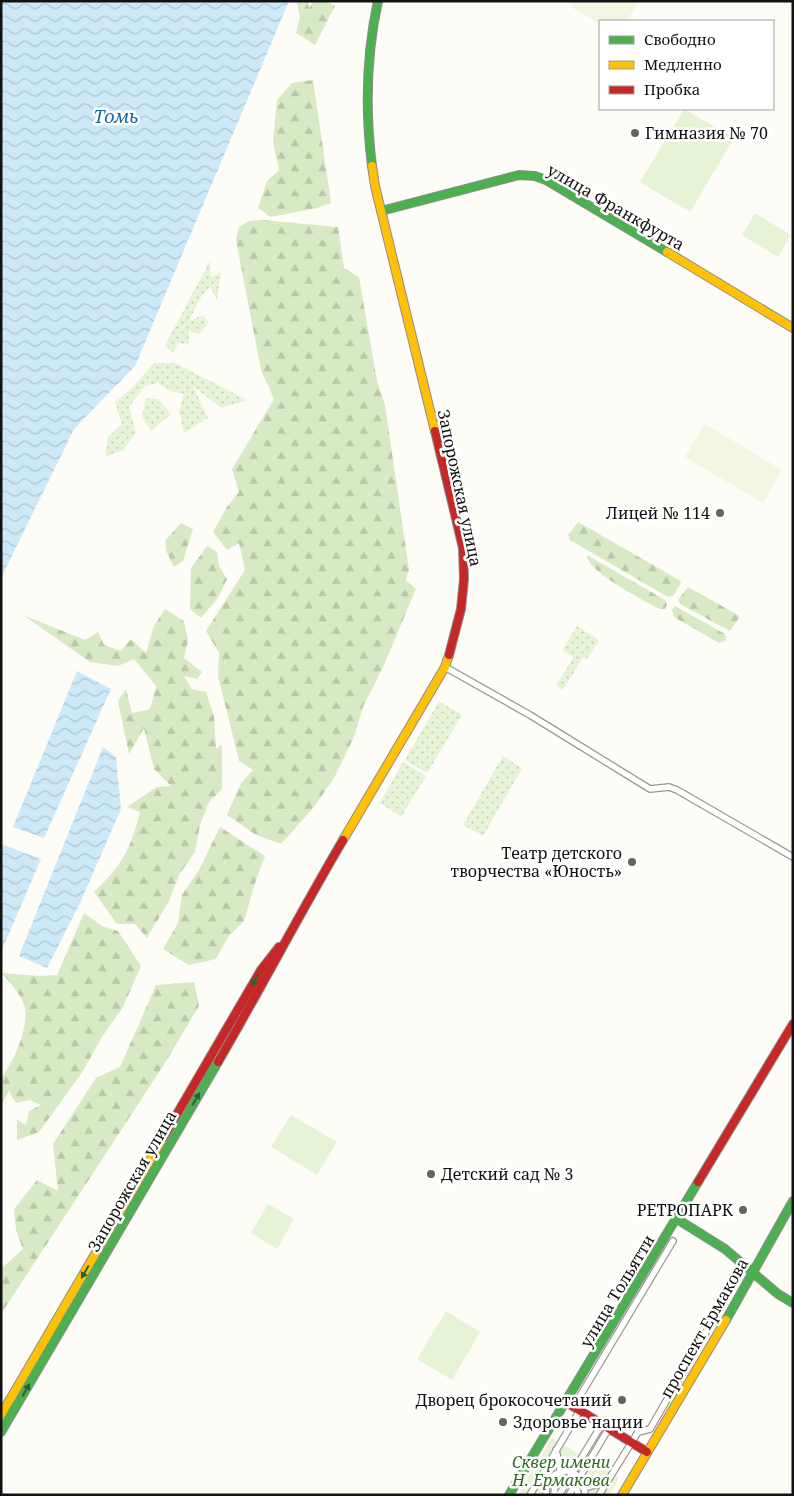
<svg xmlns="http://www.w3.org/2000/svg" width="794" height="1496" font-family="'Noto Serif',serif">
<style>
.grass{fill:url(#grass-dots)}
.forest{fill:url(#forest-firs)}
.park{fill:#e7f3d7}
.pitch{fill:#f0f6e1}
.water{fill:url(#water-waves)}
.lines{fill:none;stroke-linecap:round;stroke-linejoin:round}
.street-casing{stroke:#979795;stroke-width:8}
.fast-casing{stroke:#8e8d8b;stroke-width:10}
.slow-casing{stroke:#8e8d8b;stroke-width:10}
.jam-casing{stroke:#8e8d8b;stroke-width:10}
.street{stroke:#fffffe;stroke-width:5.5}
.fast{stroke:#4caf50;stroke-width:8}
.slow{stroke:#ffc107;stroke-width:8}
.jam{stroke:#c62828;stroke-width:8}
.oneway{fill:#2e6030}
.poi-dot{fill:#646362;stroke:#fff;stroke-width:2}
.labels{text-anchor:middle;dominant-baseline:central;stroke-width:5;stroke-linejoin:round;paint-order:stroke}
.poi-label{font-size:16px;fill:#111;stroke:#fff;text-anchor:end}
.street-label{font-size:16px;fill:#111;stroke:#fff}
.park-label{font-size:16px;font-style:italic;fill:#2f6b1f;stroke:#fff}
.water-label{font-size:18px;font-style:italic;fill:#1768a6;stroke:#fff}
</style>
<defs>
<pattern id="grass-dots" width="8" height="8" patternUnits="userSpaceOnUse" patternTransform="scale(1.25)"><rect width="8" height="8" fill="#e7f3d7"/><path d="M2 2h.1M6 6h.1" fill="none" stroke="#c5cfb8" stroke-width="1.8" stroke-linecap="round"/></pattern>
<pattern id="forest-firs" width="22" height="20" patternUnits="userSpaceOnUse" patternTransform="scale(1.25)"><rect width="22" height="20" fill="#d8eac5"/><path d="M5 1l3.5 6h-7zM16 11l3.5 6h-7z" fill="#b8c8a8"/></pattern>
<pattern id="water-waves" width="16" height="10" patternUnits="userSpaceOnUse" patternTransform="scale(1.25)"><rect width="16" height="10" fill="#cde8f7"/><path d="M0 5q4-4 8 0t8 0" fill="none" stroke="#afc6d3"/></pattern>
</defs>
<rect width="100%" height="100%" fill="#fdfcf7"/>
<path class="grass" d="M210,261L211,278L221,272L217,300L210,287L202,295L189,321L203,315L209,323L199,334L189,331V344L178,343L173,353L165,345Z
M154,363H175L247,400L221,408L193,386L208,418L184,433L179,411L184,394L171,391L158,383L145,386L129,407L136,433L123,450L105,457L108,437L122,424L115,402L132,388Z
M146,398L158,399L171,414L151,431L142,416Z
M577,626L599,640L587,659L583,657L563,690L556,685L574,657L562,650Z
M439,701L462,715L427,773L405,760Z
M503,756L522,768L483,836L463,825Z
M403,762L426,776L401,817L380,803Z"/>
<path class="forest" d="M308,1L309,8L314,1H326L335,6L315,45L296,33L300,17L297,3Z
M313,80L331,203L317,208L271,217L258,208L267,181L279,170L273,142L277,100L292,83Z
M262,220L338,227L344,268L359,277L377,381L385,405L409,570L406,580L416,589L384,665L363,707L354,737L334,778L314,807L281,844L256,835L227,815L241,783L253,770L239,761L218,676L219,653L206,631L245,570L239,543L227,550L213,532L227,507L239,492L232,469L274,399L261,370L236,240L239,227L249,221Z
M578,522L679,580L681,583L673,596L668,597L570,540L568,535Z
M181,523L193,529L183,561L174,567L166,551L165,541Z
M207,546L217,552L219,566L227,579L218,598L201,618L190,609L191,568Z
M587,555L665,600L667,605L665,609H659C644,600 587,572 587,555Z
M688,587L738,615L739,618L730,631L680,604L678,600Z
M675,606L725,634L726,640L719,643L674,617L672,610Z
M165,609L184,621L188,641L184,658L202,672L197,679L184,676L192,689L206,692L214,716L216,749L222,744V789L209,802L200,825L195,852L179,875L169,901L147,938L135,924H117L94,892C122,865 130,851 140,812L127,807L157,787L171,786L154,769L144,728L129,754L118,701L126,689L132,713L150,709L156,686L134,659L118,666L90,662L23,615L85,640L98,632L104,645L121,651L131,639L146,653L154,626Z
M220,827L265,856L255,883L244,921L228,937L216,959L189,965L163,949L178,923L182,895L199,870Z
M84,913L102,926L118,931L141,966L123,1007L102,1037L83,1071L39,1132L17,1140V1120L26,1125L29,1111L41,1105L30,1100L16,1103L9,1091L1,1105V1078C14,1063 32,1021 23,1002C19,992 9,982 2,973L39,976L57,975Z
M194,982L199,1006L165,1063L1,1314V1269L23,1249L16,1230L14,1209L37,1180L58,1191L53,1144L96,1078L120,1067L156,985Z"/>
<path class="park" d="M684,109L734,138L690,212L640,182Z
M755,213L791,235L778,257L742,235Z
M291,1115L337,1142L317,1175L271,1147Z
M268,1204L294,1219L277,1249L251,1233Z
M446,1311L480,1332L452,1380L417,1359Z
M552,1438L619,1478L609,1495H518Z"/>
<path class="pitch" d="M574,1H639L627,21H600V24L571,7Z
M705,424L782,470L763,503L685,457Z"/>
<path class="water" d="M1,1H289L135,366L74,429L1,578Z
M77,671L111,689L44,838L13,827Z
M103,747L116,757L121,809L80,903L47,968L19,956Z
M1,844L41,859L1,952Z"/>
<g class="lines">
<defs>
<path id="street" d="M445,667L530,715L650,789L669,787L677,790L793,857
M556,1450L561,1474
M583,1488L607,1482
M530,1495L583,1405L580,1396L673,1241
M546,1495C545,1464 585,1463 585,1495
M554,1495L555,1484L565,1478L576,1483L578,1495
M559,1495L602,1424
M569,1495L609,1428
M599,1495L638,1432L650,1429L734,1284"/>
<path id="fast" d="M372,166C365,110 366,56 378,1
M381,211L519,175L535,176L546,180L667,252
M677,1219L725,1249L778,1294L793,1303
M726,1320L793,1201
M1,1432L218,1062
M509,1495L698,1182"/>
<path id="slow" d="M372,166L375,186L435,431
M667,252L793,328
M343,840L445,667L449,655
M1,1415L163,1138
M622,1495L726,1320"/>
<path id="jam" d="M435,431L463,548L464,579L461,609L449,655
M218,1062C261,988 300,913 343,840
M163,1138L261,970L279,947
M698,1182L793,1024
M566,1402L647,1452"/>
</defs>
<use href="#street" class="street-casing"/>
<use href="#fast" class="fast-casing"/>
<use href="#slow" class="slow-casing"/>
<use href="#jam" class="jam-casing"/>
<use href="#street" class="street"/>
<use href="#fast" class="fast"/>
<use href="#slow" class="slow"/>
<use href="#jam" class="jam"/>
</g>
<defs><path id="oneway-solid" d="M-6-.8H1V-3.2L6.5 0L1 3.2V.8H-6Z" transform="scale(1.25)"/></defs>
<g class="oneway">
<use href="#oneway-solid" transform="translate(255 980) rotate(120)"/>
<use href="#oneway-solid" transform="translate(196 1099) rotate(-60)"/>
<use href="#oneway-solid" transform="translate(85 1272) rotate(120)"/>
<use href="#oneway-solid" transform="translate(26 1390) rotate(-60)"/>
</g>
<g class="poi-dot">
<circle cx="635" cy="133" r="5"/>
<circle cx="720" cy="513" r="5"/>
<circle cx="632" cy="862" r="5"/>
<circle cx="431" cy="1174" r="5"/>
<circle cx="743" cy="1210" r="5"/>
<circle cx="622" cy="1400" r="5"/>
<circle cx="503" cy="1422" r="5"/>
</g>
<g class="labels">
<g class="poi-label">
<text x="645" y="133" text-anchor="start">Гимназия № 70</text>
<text x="710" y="513">Лицей № 114</text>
<text x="622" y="853">Театр детского<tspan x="622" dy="18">творчества «Юность»</tspan></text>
<text x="441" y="1174" text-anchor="start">Детский сад № 3</text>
<text x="733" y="1210">РЕТРОПАРК</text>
<text x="612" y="1400">Дворец брокосочетаний</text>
<text x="513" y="1422" text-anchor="start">Здоровье нации</text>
</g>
<g class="street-label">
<text transform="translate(616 207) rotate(30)">улица Франкфурта</text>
<text transform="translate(460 488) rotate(78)">Запорожская улица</text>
<text transform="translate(132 1181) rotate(-60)">Запорожская улица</text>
<text transform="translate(617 1291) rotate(-59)">улица Тольятти</text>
<text transform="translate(704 1328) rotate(-60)">проспект Ермакова</text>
</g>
<g class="park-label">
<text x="561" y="1462">Сквер имени<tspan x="561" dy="18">Н. Ермакова</tspan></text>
</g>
<g class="water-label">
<text x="116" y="116">Томь</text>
</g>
</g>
<rect width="794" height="1496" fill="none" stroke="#111111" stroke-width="5"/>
<rect x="599" y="20" width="175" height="90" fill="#ffffff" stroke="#a0a0a0"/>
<rect x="609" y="36" width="25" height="8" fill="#4caf50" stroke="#a0a0a0"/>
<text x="644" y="45" font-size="15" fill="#111111">Свободно</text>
<rect x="609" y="61" width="25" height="8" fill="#ffc107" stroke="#a0a0a0"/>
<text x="644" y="70" font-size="15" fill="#111111">Медленно</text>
<rect x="609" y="86" width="25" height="8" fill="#c62828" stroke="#a0a0a0"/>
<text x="644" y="95" font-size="15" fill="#111111">Пробка</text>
</svg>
